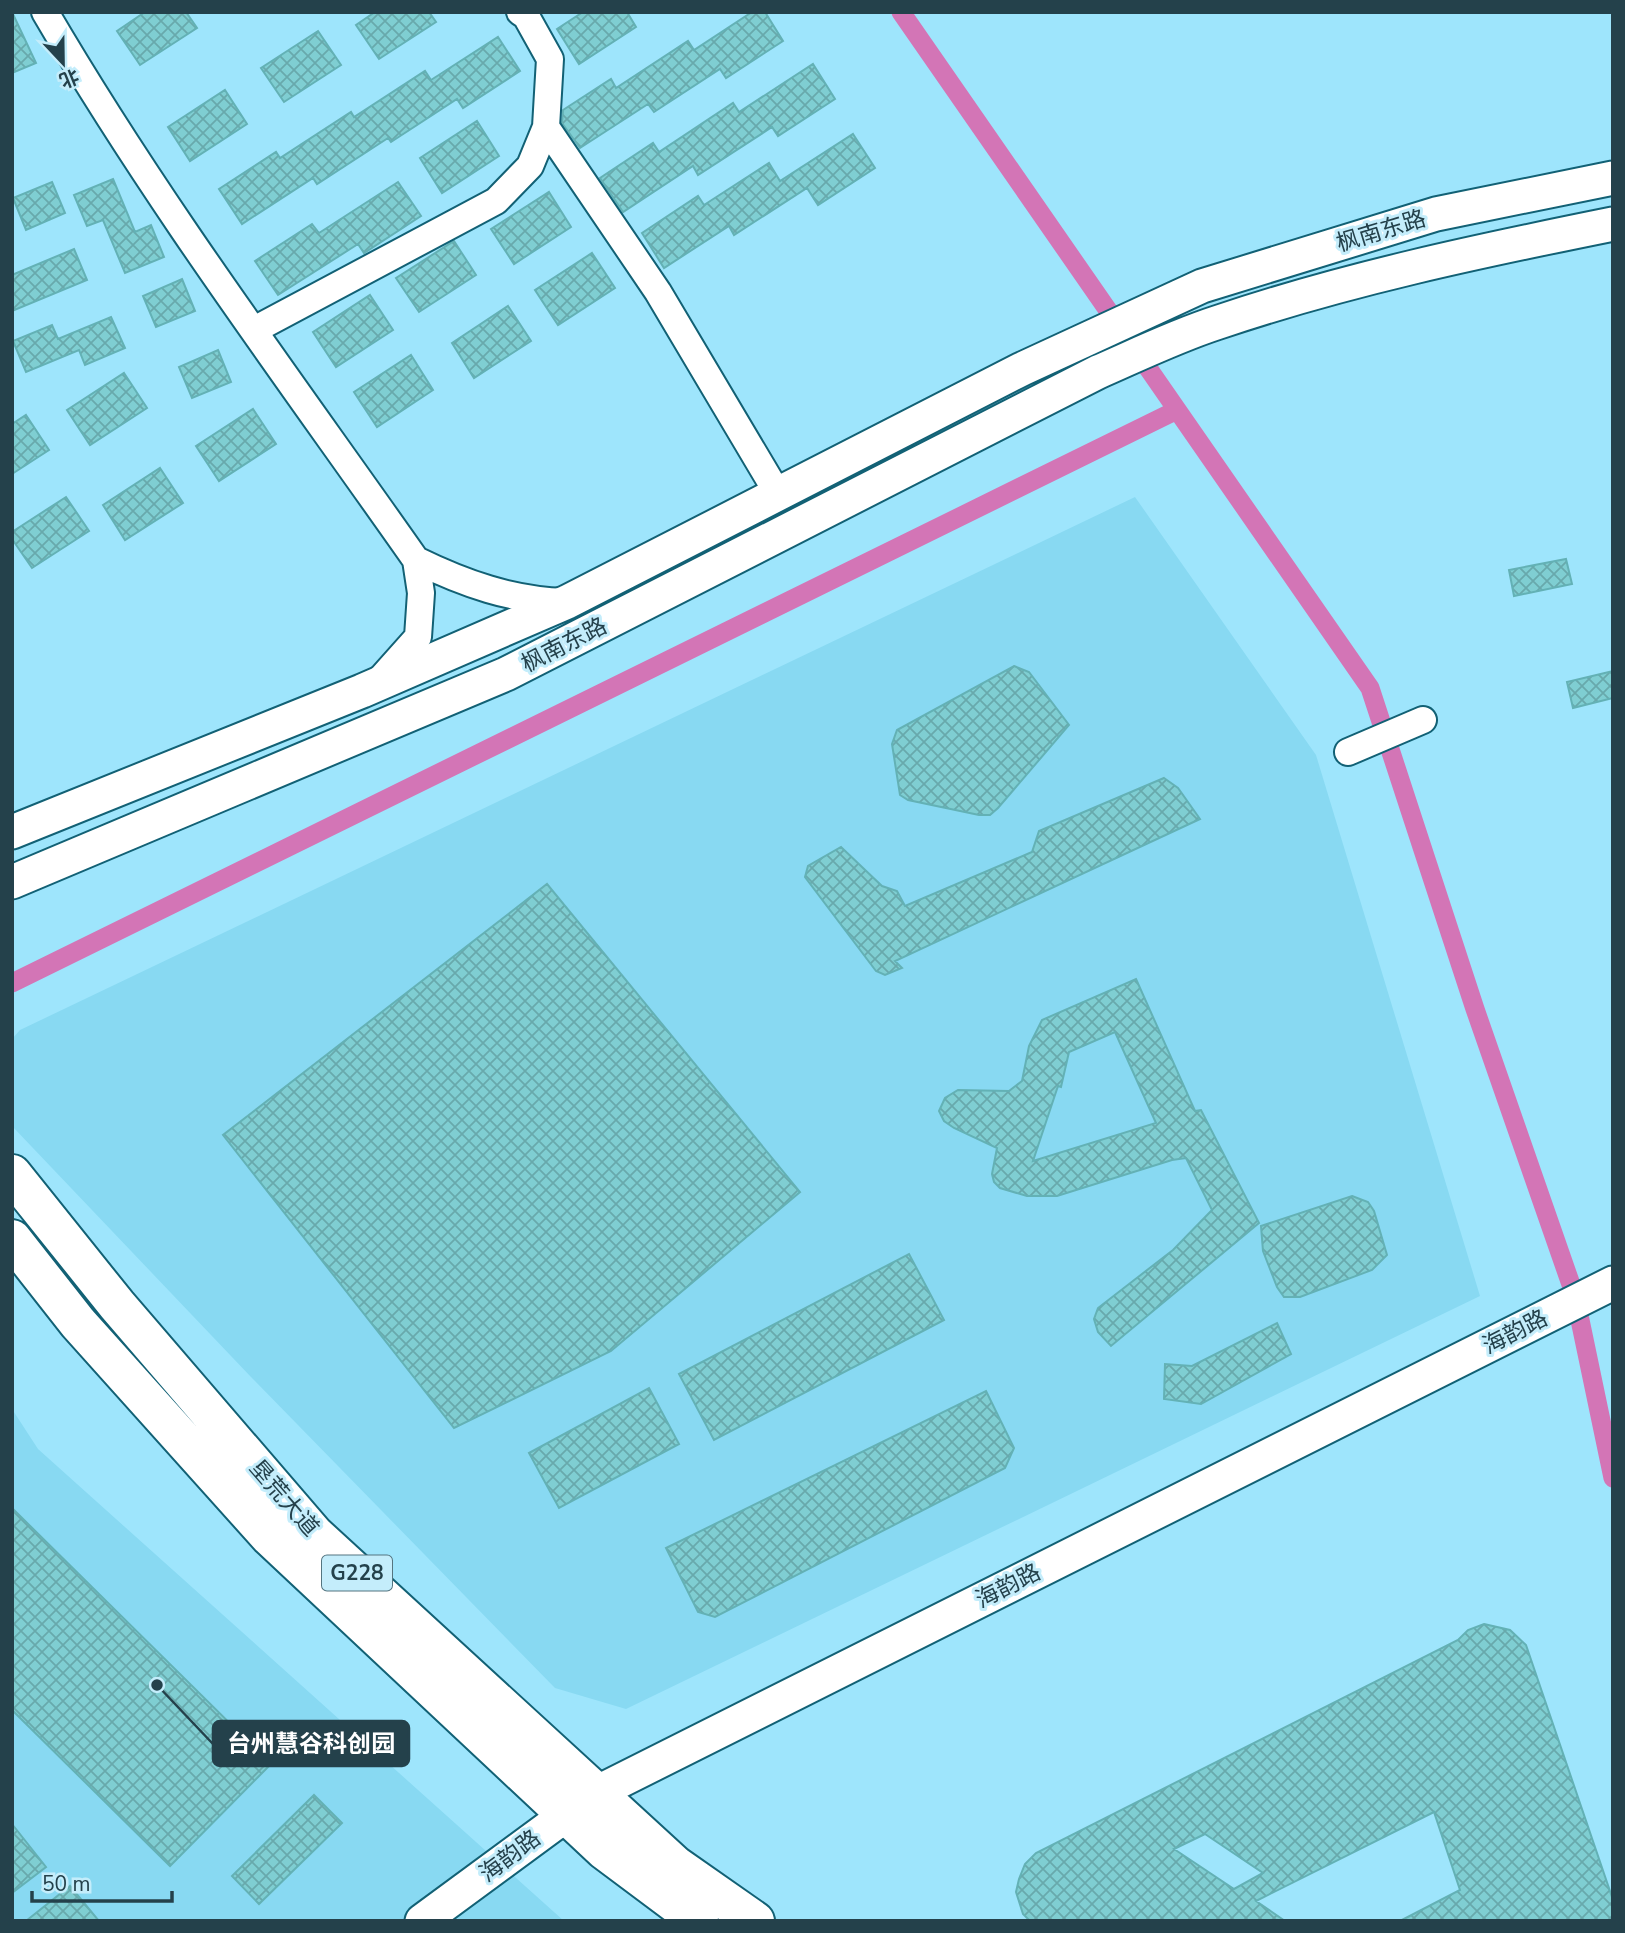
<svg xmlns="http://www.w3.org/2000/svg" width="1625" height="1933" font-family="'Nunito Sans','Noto Sans SC',sans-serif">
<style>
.built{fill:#88d9f2}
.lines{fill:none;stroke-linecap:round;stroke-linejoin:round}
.canal{stroke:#d375b6;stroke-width:19}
.building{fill:url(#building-cross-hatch);stroke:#63b1b5;stroke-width:2;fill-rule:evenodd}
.minor-casing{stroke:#126175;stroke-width:30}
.major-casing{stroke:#126175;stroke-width:37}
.highway-casing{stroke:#126175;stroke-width:42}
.minor{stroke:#fff;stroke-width:26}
.major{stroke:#fff;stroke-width:33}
.highway{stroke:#fff;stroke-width:38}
.labels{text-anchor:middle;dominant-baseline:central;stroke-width:6;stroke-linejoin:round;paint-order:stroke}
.shield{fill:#c4edfb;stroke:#547580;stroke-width:2}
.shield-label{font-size:21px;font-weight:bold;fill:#24414b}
.street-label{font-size:23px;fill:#24414b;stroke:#c4edfb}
.leader{fill:none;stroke:#24414b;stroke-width:2.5}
.callout-dot{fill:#24414b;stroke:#c4edfb;stroke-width:2.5}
.callout{fill:#24414b;stroke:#24414b;stroke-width:2.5}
.callout-label{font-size:24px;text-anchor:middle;font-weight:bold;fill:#fff}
</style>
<defs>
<pattern id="building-cross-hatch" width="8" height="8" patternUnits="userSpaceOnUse" patternTransform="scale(1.75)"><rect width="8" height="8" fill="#7fced2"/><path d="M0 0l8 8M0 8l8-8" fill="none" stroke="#68a9ac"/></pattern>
</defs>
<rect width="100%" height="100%" fill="#9ee5fc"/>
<path class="built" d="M1135,497L1316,755L1480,1296L626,1709L555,1688L251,1377L12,1126V1039L20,1030Z
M12,1409L38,1449L564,1921H12Z"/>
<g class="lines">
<path class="canal" d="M901,12L1370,688L1475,1009L1575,1296L1613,1478
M12,983L1177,410"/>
</g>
<path class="building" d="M12,12L36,63L12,73Z
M145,12H186L197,28L140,65L117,31Z
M375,12H429L436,22L379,59L356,25Z
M583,12H627L636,27L579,64L557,29Z
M752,12H765L783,41L726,78L720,69L654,112L648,104L580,148L562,123L563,110L611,79L616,88L688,41L694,50Z
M318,31L341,65L284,102L261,68Z
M498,37L520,71L463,108L457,99L391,142L388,138L317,184L313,178L242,224L219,189L276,152L280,158L351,112L354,117L425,71L431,80Z
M813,64L835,99L778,136L772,127L698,175L693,166L623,212L600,178L653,143L659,152L733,103L739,112Z
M225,90L247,124L190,161L168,127Z
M477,121L499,156L442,193L420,158Z
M853,134L875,168L818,205L807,188L734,235L729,226L664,268L642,233L698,196L704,205L769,163L780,181Z
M113,179L135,232L151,225L164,257L125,273L103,220L87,226L74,195Z
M52,182L65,213L26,230L13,198Z
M398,182L421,216L364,253L358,244L278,295L255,261L312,224L319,233Z
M549,192L571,227L514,264L491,229Z
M454,241L476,275L419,312L396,278Z
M74,249L87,280L12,311V275Z
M592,253L615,288L558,325L535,290Z
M182,279L195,311L156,327L143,296Z
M370,295L393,330L336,367L313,332Z
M508,306L531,341L474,378L452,343Z
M111,317L125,348L85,365L79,350L26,372L13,341L52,325L58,339Z
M218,350L231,382L192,398L179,367Z
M411,355L433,390L377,427L354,392Z
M124,373L147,408L90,445L67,410Z
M253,409L276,444L219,481L196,446Z
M26,415L49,450L12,474V424Z
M160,468L183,503L125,540L103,505Z
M66,497L89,531L32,568L12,539V532Z
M1566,559L1572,584L1514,596L1509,570Z
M1014,666L1029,672L1069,725L998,808L990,815H979L908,800L900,795L892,744L897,730Z
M1613,671V698L1573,708L1567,682Z
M1164,778L1178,788L1200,819L895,961L902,968L885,975L876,971L805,877L808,866L841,847L882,886L897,891L905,906L1032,852L1039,831Z
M547,884L800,1192L611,1351L454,1428L223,1135Z
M1136,979L1195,1111L1201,1110L1259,1223L1111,1346L1098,1332L1094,1319L1098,1308L1173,1250L1212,1210L1186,1158L1172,1160L1057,1196H1027L1000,1188L994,1182L992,1174L997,1148L954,1128L944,1121L939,1111L945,1098L958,1090L1009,1091L1022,1081L1029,1046L1042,1020ZM1115,1032L1156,1123L1033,1161L1058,1086L1061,1087L1069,1052Z
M1352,1196L1368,1202L1374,1211L1387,1255L1372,1270L1300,1297H1284L1277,1287L1263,1251L1261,1226Z
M909,1254L944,1320L714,1440L679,1374Z
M1277,1323L1291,1354L1201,1404L1164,1399L1165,1364L1192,1366Z
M649,1388L679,1444L559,1508L529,1453Z
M986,1391L1014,1448L1005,1468L715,1617L698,1612L666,1548Z
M12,1508L271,1764L170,1866L12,1710Z
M1484,1624L1510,1630L1526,1645L1613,1900V1921H1400L1460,1890L1434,1812L1256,1901L1285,1921H1030L1023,1914L1016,1892L1019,1879L1025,1864L1036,1853L1458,1640L1468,1630ZM1205,1834L1263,1873L1234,1889L1174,1849Z
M314,1795L342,1823L259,1904L232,1876Z
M12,1824L46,1867L12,1893Z
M70,1886L99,1921H26Z"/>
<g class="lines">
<defs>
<path id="minor" d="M45,12C156,202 289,379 416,560
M520,12L526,16L550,59L546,127L658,292L778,494
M254,330L496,201L530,166L546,127
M377,683L418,637L421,593L416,560C465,584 511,600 566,602
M1348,752L1423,720"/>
<path id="major" d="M12,832L362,691L567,602L1022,369L1202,286L1436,214L1613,178
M12,882L506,674L1098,372C1137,355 1176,336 1216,323C1346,279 1479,251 1613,224
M422,1921L596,1793L1613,1283"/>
<path id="highway" d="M12,1174L117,1305L314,1534L675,1865L755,1921
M12,1239L78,1323L270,1537L604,1850L699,1921"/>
</defs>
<use href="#minor" class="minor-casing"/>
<use href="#major" class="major-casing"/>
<use href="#highway" class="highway-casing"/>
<use href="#minor" class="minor"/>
<use href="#major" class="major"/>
<use href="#highway" class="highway"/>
</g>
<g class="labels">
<rect class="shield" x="322" y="1555.5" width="70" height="35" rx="5"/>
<g class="shield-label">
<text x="357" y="1573">G228</text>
</g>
<g class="street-label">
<text transform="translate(1381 231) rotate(-17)">枫南东路</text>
<text transform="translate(564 645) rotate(-27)">枫南东路</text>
<text transform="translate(1515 1332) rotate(-27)">海韵路</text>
<text transform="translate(284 1498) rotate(49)">垦荒大道</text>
<text transform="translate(1008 1586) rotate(-27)">海韵路</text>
<text transform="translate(510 1856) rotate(-37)">海韵路</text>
</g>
</g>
<path class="leader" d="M157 1685L213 1744"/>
<circle class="callout-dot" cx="157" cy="1685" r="7"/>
<rect class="callout" x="213" y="1721" width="196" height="45" rx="7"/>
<g class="callout-label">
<text x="311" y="1752">台州慧谷科创园</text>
</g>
<rect width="1625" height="1933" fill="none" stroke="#24414b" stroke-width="28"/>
<g transform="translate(63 63) rotate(158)" stroke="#c4edfb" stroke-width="5" paint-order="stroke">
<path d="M0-5L12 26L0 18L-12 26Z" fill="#24414b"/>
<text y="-10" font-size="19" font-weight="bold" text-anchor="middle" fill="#24414b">北</text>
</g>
<path d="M32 1891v10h140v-10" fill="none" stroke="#24414b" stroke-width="3.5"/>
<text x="42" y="1891" font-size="21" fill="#24414b" stroke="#c4edfb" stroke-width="5" paint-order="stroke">50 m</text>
</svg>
